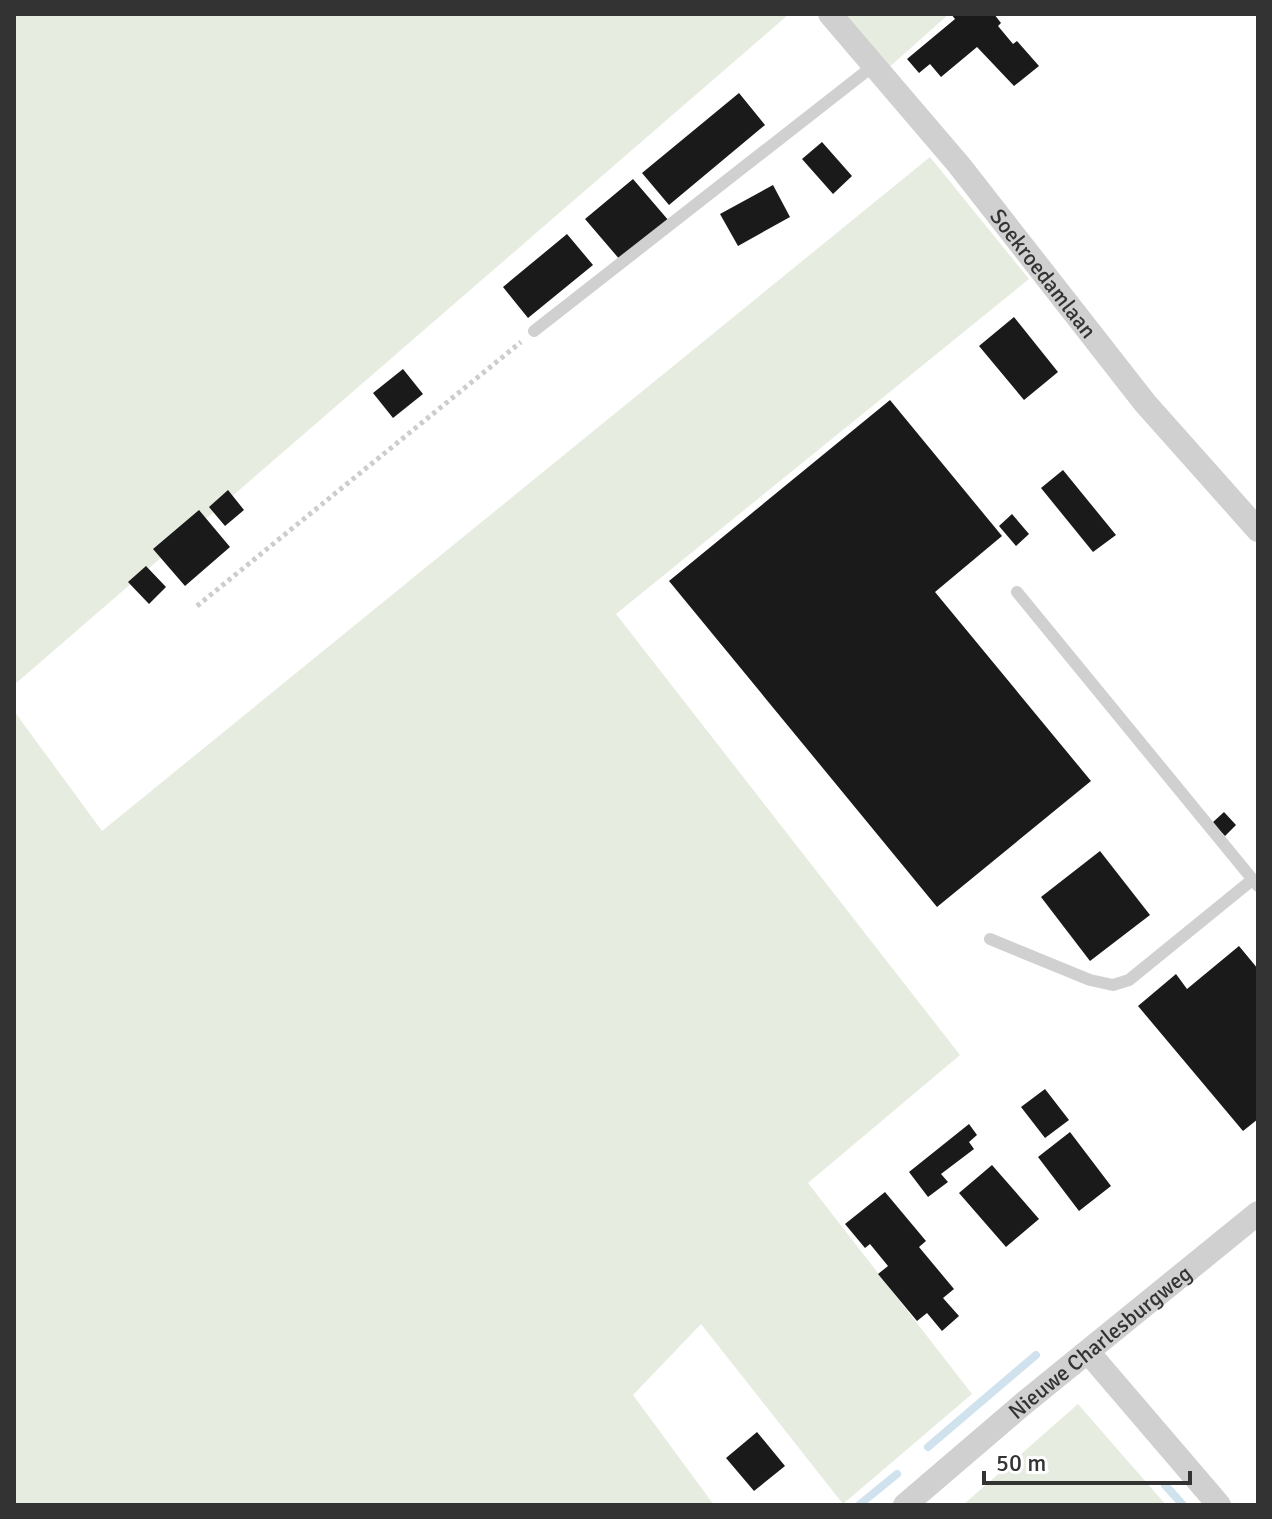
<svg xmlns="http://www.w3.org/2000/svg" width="1272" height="1519" font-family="Signika,sans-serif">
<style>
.green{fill:#e6ecdf}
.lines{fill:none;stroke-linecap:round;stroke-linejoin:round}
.stream{stroke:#cfe2ee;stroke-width:8}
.building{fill:#1a1a1a}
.path{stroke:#cdcdcd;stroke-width:5;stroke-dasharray:4 4;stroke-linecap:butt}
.service{stroke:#d0d0d0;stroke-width:12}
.minor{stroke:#d0d0d0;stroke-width:24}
.labels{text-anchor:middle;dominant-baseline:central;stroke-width:8;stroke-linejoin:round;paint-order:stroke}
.street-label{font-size:22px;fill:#333;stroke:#fff}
</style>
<rect width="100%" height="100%" fill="#fff"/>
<path class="green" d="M14,14H789L14,685Z
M838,14H949L886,70Z
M930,157L1029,279L616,614L960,1055L808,1183L972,1394L843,1504L701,1324L633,1395L714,1505H14V711L102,831Z
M1078,1404L1166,1505H963Z"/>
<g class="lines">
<path class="stream" d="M928,1447L1036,1355
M1165,1485L1183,1505
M859,1505L897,1474"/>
</g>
<path class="building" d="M951,14H994L1001,23L998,26L1013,44L1017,41L1039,66L1014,86L977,47L941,77L930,64L919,73L907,59L955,19Z
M739,93L765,125L669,205L642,173Z
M822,142L852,176L833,194L802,159Z
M633,179L669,221L621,261L585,219Z
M773,185L790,217L738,246L720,214Z
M567,234L593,265L528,318L503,287Z
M1014,317L1058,372L1024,400L979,346Z
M403,369L423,394L393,418L373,393Z
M890,400L1002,536L935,592L1091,781L937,907L669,581Z
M1063,470L1116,535L1093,552L1041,488Z
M228,490L244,510L225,526L209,507Z
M199,510L230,547L185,586L153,549Z
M1012,514L1029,534L1016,546L999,526Z
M146,566L166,587L149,604L128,582Z
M1224,812L1236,825L1225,836L1212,823Z
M1100,851L1150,915L1090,961L1041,897Z
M1239,946L1258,969V1119L1243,1131L1138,1006L1176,974L1187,989Z
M1045,1089L1069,1120L1045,1138L1021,1107Z
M969,1124L977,1135L969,1142L974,1149L941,1174L948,1182L928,1197L909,1172Z
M1070,1132L1111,1186L1079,1211L1038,1157Z
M992,1165L1039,1219L1006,1247L959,1193Z
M885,1192L926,1241L919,1247L954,1289L943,1298L959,1316L942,1331L927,1313L917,1321L878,1274L888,1266L870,1244L865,1248L845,1224Z
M757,1432L785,1466L754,1491L726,1458Z"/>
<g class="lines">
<path class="path" d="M197,606L521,342"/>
<path class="service" d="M534,331L873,66
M1017,592L1258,886
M990,939L1090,980L1113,985L1129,980L1252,880"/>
<g class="minor">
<path id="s1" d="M830,14L959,165L1145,403L1258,530"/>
<path d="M1088,1352L1219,1505"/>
<path id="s2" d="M905,1505L1023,1404L1258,1213"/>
</g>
</g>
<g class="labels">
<g class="street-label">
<text stroke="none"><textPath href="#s1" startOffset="336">Soekroedamlaan</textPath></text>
<text stroke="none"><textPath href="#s2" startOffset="254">Nieuwe Charlesburgweg</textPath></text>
</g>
</g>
<rect width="1272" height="1519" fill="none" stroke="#333333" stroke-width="32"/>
<path d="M984 1471v12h206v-12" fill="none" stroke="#333333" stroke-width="4"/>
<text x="996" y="1471" font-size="24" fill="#333333" stroke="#ffffff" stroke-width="6" paint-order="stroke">50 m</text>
</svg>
